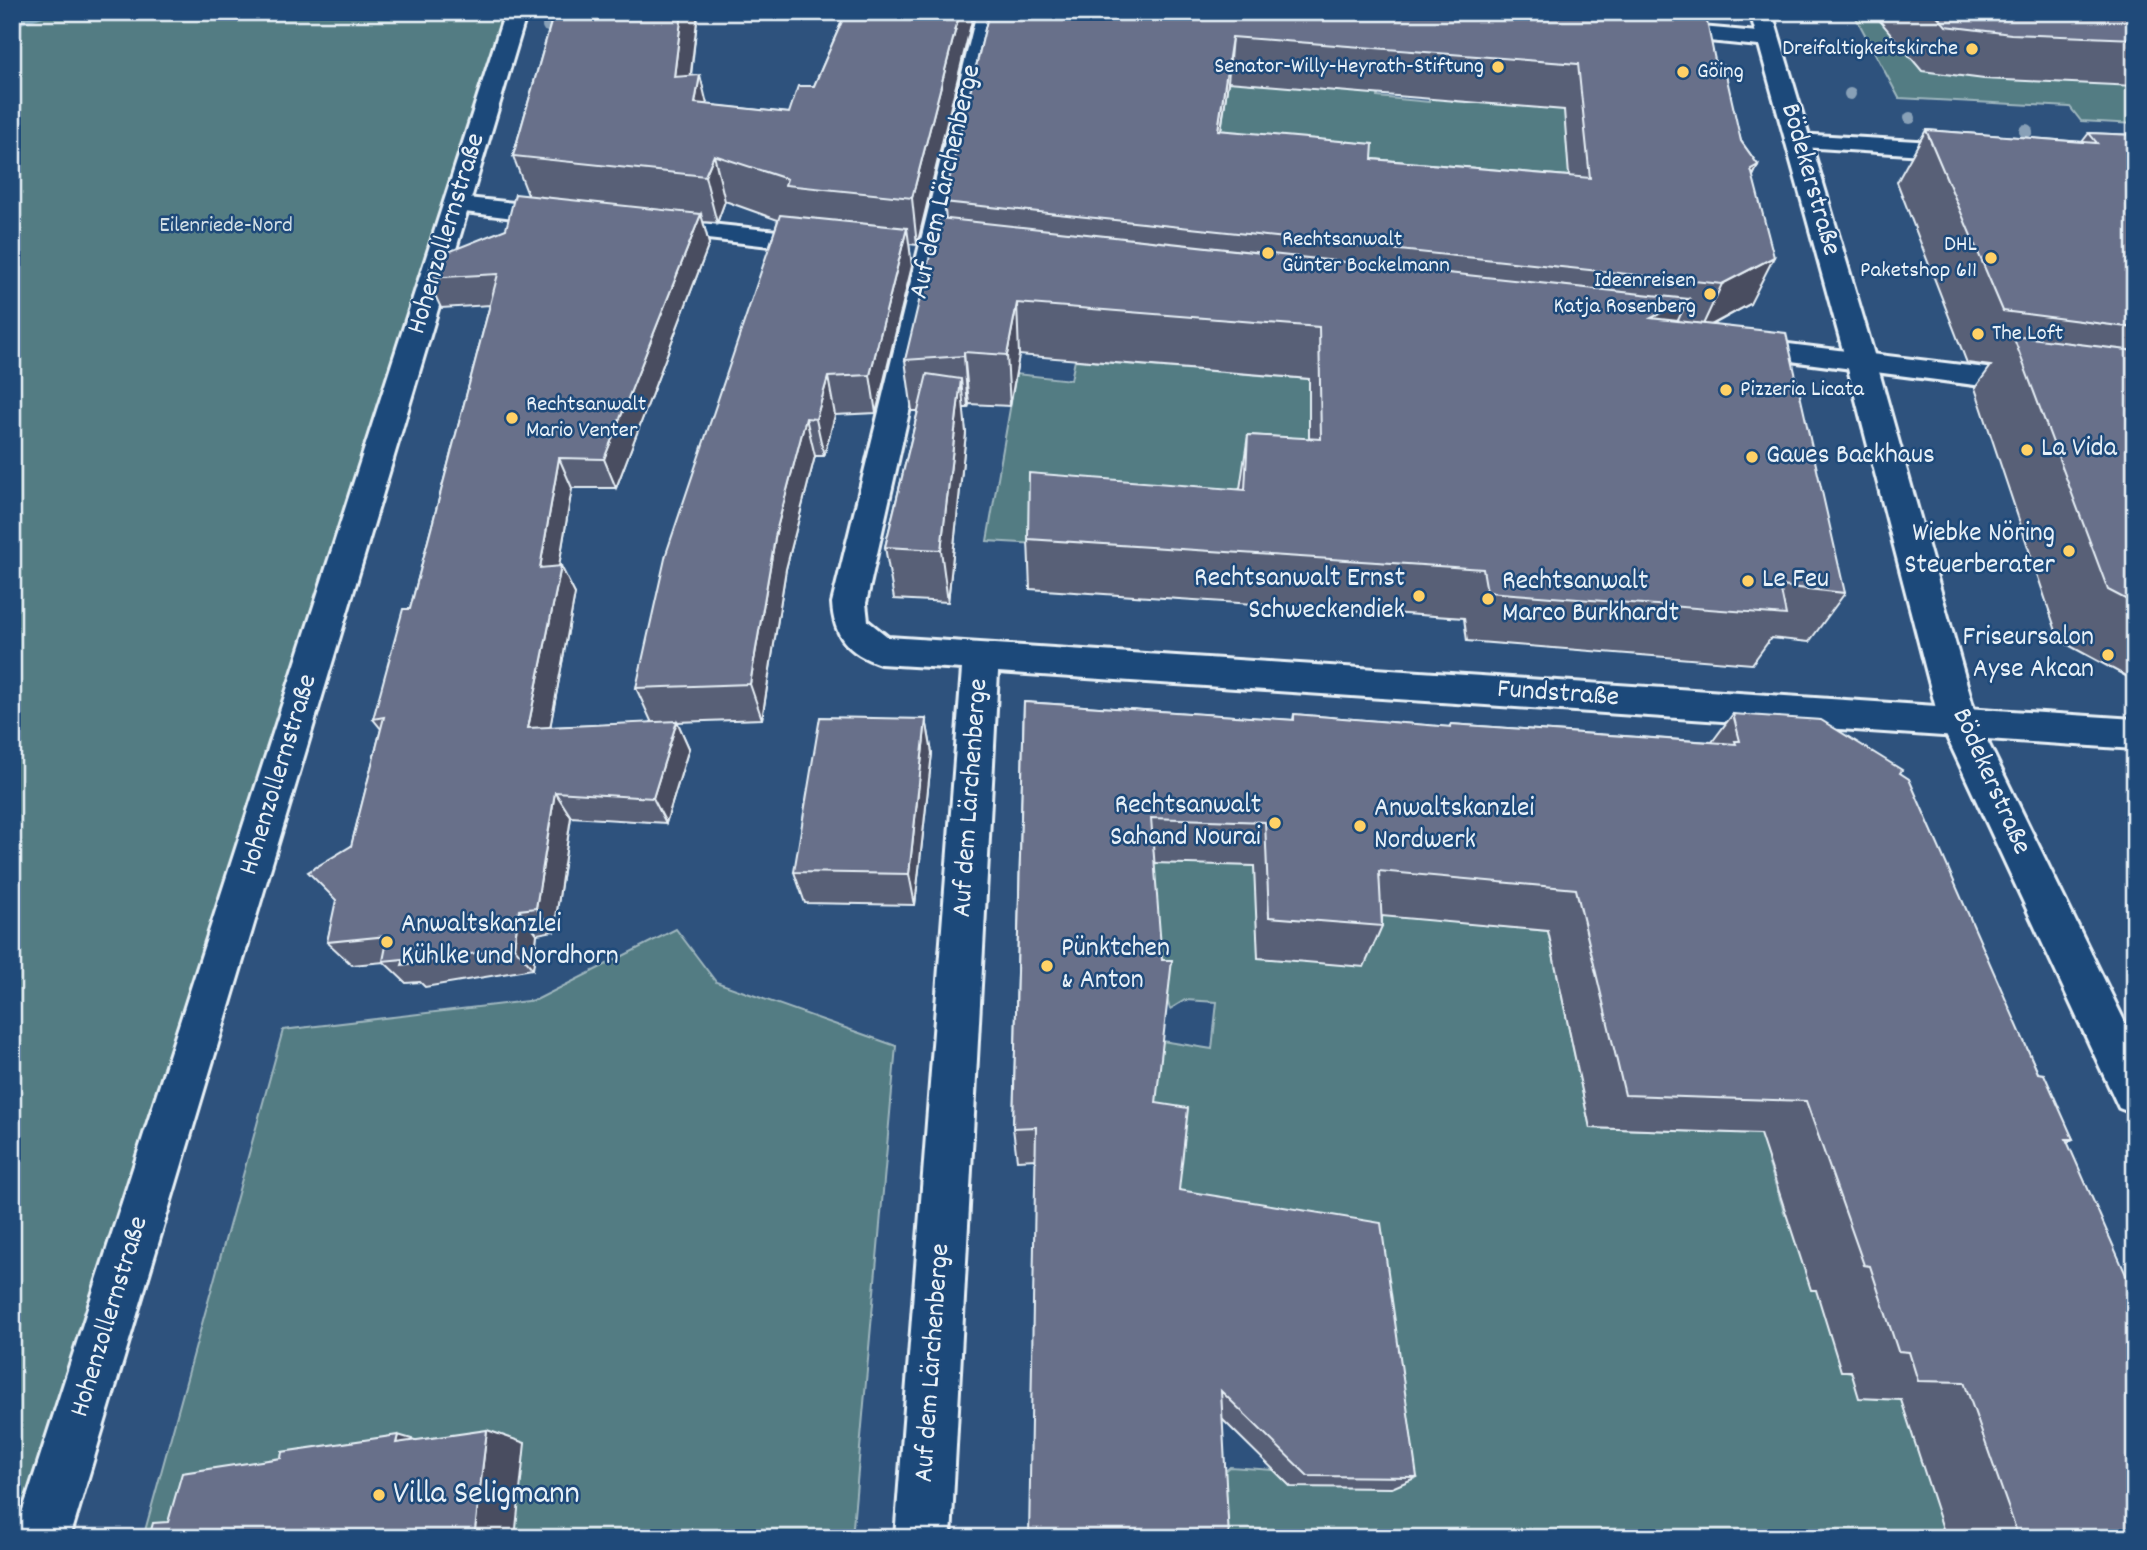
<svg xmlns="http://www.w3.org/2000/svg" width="2147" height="1550" font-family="Dekko,sans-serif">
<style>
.green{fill:#537c83;stroke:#9eb6be;stroke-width:2}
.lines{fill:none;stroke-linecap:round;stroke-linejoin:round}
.stream{fill:#82a8be;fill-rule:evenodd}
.minor-casing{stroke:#e8f1f8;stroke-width:6}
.tertiary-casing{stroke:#e8f1f8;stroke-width:6}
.minor{fill:#1f4a7a;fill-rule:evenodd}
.tertiary{fill:#1f4a7a;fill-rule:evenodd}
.tree{fill:#88a0b7}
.wall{fill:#596077;stroke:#e8f1f8;stroke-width:2;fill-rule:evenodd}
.shaded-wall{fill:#494e61;stroke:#e8f1f8;stroke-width:2}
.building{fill:#68708a;stroke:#e8f1f8;stroke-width:2;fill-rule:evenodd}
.poi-dot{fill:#ffd166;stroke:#1f4a7a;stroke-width:2.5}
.labels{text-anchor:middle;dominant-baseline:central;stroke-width:5;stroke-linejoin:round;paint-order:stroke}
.far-poi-label{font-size:23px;fill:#e8f1f8;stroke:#1f4a7a;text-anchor:start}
.far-park-label{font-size:23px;fill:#d2dfe6;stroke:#1f4a7a}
.street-label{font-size:28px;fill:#e8f1f8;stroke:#1f4a7a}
.poi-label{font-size:28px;fill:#e8f1f8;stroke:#1f4a7a;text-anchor:start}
.near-poi-label{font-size:33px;fill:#e8f1f8;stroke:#1f4a7a;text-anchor:start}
</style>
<rect width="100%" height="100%" fill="#2e527d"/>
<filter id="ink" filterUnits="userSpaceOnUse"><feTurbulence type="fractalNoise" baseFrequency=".0143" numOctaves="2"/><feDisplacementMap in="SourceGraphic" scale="14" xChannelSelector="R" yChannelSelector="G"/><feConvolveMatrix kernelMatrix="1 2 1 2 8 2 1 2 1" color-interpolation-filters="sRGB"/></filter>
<g filter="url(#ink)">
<path class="green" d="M12,12H516L42,1538H12Z
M1853,12H2135V124L2081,121L2070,107L1899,98Z
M1199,68L1378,72V97L1429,102L1431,74L1451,75L1452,101L1505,105L1565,96L1639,181L1046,168Z
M1075,360L1309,379L1405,438L1238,540L1077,546L987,541L1016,374L1071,380Z
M1158,834L1254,866L1345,875L1443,921L1548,931L1590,1128L1768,1134V1161L1785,1215L1795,1216L1821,1291L1841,1370L1982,1402L1946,1538H1217L1214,1481L1230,1467L1274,1470L1291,1487H1392L1205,1289L1151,1136L1162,1041L1212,1049L1217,1002L1185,1000L1170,1009L1145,928Z
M676,929L716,982L896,1046L852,1538H143L283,1030L536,1000Z"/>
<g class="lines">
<path class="stream" d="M41,12H59L12,27V21Z"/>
<defs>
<path id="minor" d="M977,12H999L866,603L868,621L888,637L2135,719V749L998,672L951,1538H895L962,669L880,664C847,653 834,636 832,603Z
M1656,23L1769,33L1780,40L1769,47L1648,35L1645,30L1648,25Z
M1797,134L1968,144L1977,146L1980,151L1977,156L1968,158L1788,146L1785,141L1788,136Z
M457,197L563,208L572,210L576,216L572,222L563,224L448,210L444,205L448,200Z
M654,218L824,236L833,238L837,244L833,250L824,252L645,232L641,226L645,220Z
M1739,338L2135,386V406L1729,353L1724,347L1729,341Z"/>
<path id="tertiary" d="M505,12H527L70,1538H14Z
M1750,12H1772L1876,361L1977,720L2135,1043V1114L2119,1108L1939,720L1846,361Z"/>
</defs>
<use href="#minor" class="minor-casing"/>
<use href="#tertiary" class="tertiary-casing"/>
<use href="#minor" class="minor"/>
<use href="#tertiary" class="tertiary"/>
</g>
<g class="tree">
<circle cx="548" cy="26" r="6"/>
<circle cx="1850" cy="94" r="6"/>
<circle cx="1910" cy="118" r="6"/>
<circle cx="2026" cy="131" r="7"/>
</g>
<path class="wall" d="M554,12H698L691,76L708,105L789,113L814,86L846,12H974L917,245L909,244L912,266L876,413L835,415L824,456H815L786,569L762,719L677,722L689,748L666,823L571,817L554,931L537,934L533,969L425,987L420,982L406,983L384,962L352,965L327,942L381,729L373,719L410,609L490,305L441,308L427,278L506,229L528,195L513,156ZM725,201L778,220L636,688L652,723L550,727L575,594L559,566L572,488H616L709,244L703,222L717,223Z
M989,12L1716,65L1741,141L1758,165L1753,176L1750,304L1712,325L1845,593L1809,642L1771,638L1752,664L1467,641L1464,618L1030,589L1028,539L1240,489L1248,435L1309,439V379L1019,355L1010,406L969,404L968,408H963L966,433L948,602L894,599L885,547L918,411H912L905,360L946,219L944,202ZM1228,82L1564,110L1569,176L1372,159L1221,131Z
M1885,12H2135V86L1984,79L1922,71L1880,21Z
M1926,130L2082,142L2089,133L2135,135V681L2059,640L1975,388L1991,366L1967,363L1897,182Z
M1024,702L1293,720L1294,714L1449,727L1451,724L1712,742L1733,714L1900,773L2038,1073L2073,1139L2067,1142L2135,1538H1946L1901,1400L1859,1398L1851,1371H1841L1816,1290H1811L1760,1134L1590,1128L1548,931L1382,916V926L1364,967L1258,958L1254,866L1154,863L1156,1103L1179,1190L1417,1477L1392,1488L1291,1487L1223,1420L1036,1159L1017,1160L1013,1128Z
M926,719L932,753L915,905L805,903L794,872Z"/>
<path class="shaded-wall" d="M682,12H698L685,123L674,77Z
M960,12H974L917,245L912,198Z
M1232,37L1228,82L1214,177L1218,130Z
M700,75L711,121L695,103Z
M714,155L725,201L717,223L705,176Z
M1758,165L1736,212L1751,169Z
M701,214L709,244L616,488L604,459Z
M907,228L912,266L876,413L870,375Z
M1774,257L1750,304L1700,331L1722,284Z
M1688,299L1664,350L1651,318Z
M1017,303L1019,355L1010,406L1007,355Z
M964,352L969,404L968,408L964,356Z
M828,377L835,415L824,456L816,419Z
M961,379L966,433L948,602L941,550Z
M806,418L815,456L786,569L762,719L750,684L776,532Z
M559,458L572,488L554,596L540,568Z
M561,566L575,594L545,755L528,728Z
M926,719L932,753L915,905L909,874Z
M677,721L689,748L666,823L653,798Z
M555,792L571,817L554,931L536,908Z
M519,910L537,934L533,969L514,947Z
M487,1430L525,1443L515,1538H474Z
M398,1435L442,1448L396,1443Z"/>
<path class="building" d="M554,12H682L674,77L700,75L695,103L789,113L798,86H814L846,12H960L912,198L785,185L787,179L714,155L705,176L513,156Z
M989,12H1705L1716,65L1724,66L1741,141L1758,165L1751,169L1774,257L1722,284L944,202ZM1232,37L1578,64L1590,178L1372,159L1373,144L1218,130Z
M1934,12H2135V39L2011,34L1946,26Z
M1926,130L2097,143L2089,133L2135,135V328L2003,311Z
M515,194L701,214L604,459L559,458L540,568L561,566L528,728L677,721L653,798L555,792L536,908L519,910L514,947L402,965L404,959L383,961L388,936L327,942L336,900L308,872L351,846L384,717L373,719L403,609H410L498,274L427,278L433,258L506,229Z
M780,215L907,228L870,375L828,377L816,419L806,418L776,532L750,684L636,688L666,554Z
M939,218L1688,299L1651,318L1786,333L1845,593L1780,586L1786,615L1487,592L1483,569L1028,539L1029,473L1245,490L1248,435L1321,439L1319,327L1017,303L1007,355L964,352V356L905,360Z
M2013,336L2135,351V604L2108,590Z
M927,374L961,379L941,550L885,547Z
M1024,702L1294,720V714L1451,727V724L1736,744L1735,741H1740L1733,714L1821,720L1902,770L1900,773L1909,779L2038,1073L2044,1074L2073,1139H2066L2135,1295V1538H2019L1964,1382L1918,1381L1909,1352L1898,1351L1870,1266L1864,1265L1806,1101L1625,1095L1576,889L1379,871L1382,926L1269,917L1265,822L1151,818L1162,960H1172L1156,1103L1188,1108L1179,1190L1381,1223L1417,1477L1308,1476L1221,1391L1229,1538H1029L1036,1127L1013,1128Z
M820,717L926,719L909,874L794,872Z
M487,1430L474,1538H149L153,1523L168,1522L182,1473L281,1458L282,1452L398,1435L396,1443Z"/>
</g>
<g class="poi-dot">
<circle cx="1972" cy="49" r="7"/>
<circle cx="1498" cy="67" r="7"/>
<circle cx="1683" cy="72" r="7"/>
<circle cx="1268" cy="253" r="7"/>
<circle cx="1991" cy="258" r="7"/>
<circle cx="1710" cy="294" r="7"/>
<circle cx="1978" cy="334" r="7"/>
<circle cx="1726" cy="390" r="7"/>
<circle cx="512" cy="418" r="7"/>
<circle cx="2027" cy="450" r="7"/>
<circle cx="1752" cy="457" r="7"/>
<circle cx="2069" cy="551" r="7"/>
<circle cx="1748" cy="581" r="7"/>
<circle cx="1419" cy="596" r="7"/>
<circle cx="1488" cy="599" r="7"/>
<circle cx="2108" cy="655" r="7"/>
<circle cx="1275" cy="823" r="7"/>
<circle cx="1360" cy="826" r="7"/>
<circle cx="387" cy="942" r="7"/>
<circle cx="1047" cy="966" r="7"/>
<circle cx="379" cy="1495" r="7"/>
</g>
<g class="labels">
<g class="far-poi-label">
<text x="1958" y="49" text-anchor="end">Dreifaltigkeitskirche</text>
<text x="1484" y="67" text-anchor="end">Senator-Willy-Heyrath-Stiftung</text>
<text x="1697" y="72">Göing</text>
<text x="1282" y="240">Rechtsanwalt<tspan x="1282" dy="26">Günter Bockelmann</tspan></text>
<text x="1977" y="245" text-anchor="end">DHL<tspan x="1977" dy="26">Paketshop 611</tspan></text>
<text x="1696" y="281" text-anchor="end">Ideenreisen<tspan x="1696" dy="26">Katja Rosenberg</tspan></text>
<text x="1992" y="334">The Loft</text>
<text x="1740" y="390">Pizzeria Licata</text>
<text x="526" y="405">Rechtsanwalt<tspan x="526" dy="26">Mario Venter</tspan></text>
</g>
<g class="far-park-label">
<text x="226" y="226">Eilenriede-Nord</text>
</g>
<g class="street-label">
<text transform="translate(1809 180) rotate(74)">Bödekerstraße</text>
<text transform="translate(947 182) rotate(-77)">Auf dem Lärchenberge</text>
<text transform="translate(448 234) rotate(-73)">Hohenzollernstraße</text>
<text transform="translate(1558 695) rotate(4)">Fundstraße</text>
<text transform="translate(280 775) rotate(-73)">Hohenzollernstraße</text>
<text transform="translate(1990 782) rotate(66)">Bödekerstraße</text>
<text transform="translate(972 798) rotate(-86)">Auf dem Lärchenberge</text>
<text transform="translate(111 1317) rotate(-73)">Hohenzollernstraße</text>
<text transform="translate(934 1363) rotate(-86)">Auf dem Lärchenberge</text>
</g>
<g class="poi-label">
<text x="2041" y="450">La Vida</text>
<text x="1766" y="457">Gaues Backhaus</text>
<text x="2055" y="535" text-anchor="end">Wiebke Nöring<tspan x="2055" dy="32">Steuerberater</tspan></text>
<text x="1405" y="580" text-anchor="end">Rechtsanwalt Ernst<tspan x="1405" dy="32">Schweckendiek</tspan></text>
<text x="1762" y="581">Le Feu</text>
<text x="1502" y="583">Rechtsanwalt<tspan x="1502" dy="32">Marco Burkhardt</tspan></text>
<text x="2094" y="639" text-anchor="end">Friseursalon<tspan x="2094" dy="32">Ayse Akcan</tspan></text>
<text x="1261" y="807" text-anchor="end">Rechtsanwalt<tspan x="1261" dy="32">Sahand Nourai</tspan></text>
<text x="1374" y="810">Anwaltskanzlei<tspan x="1374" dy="32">Nordwerk</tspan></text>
<text x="401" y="926">Anwaltskanzlei<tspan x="401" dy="32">Kühlke und Nordhorn</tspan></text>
<text x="1061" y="950">Pünktchen<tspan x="1061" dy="32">&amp; Anton</tspan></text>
</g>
<g class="near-poi-label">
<text x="393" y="1495">Villa Seligmann</text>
</g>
</g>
<rect width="2147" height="1550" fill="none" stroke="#1f4a7a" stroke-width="42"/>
<rect x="21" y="21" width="2105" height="1508" fill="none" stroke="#e8f1f8" stroke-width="2.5" filter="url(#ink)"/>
</svg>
